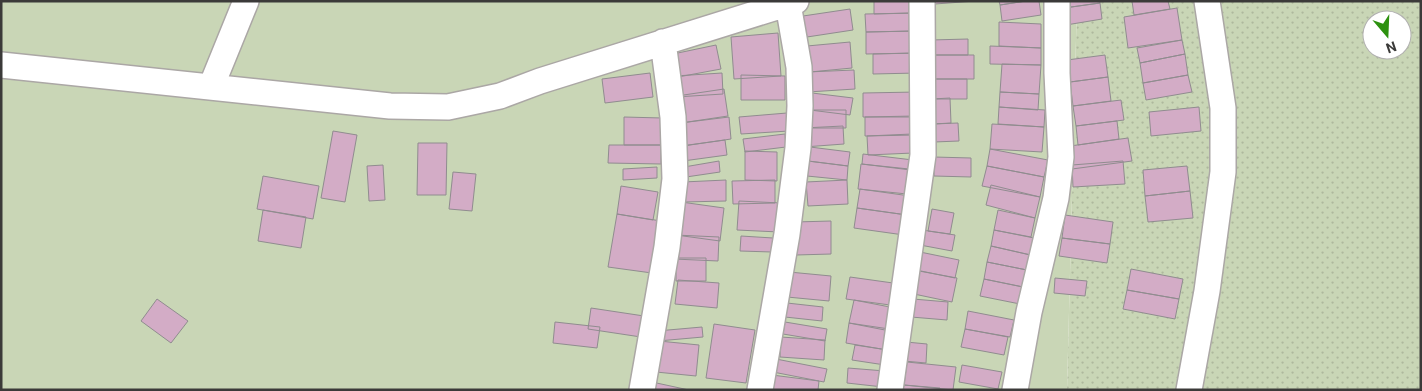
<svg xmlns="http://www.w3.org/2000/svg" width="1422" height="391" font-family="Roboto,sans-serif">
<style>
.grass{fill:url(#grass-dots);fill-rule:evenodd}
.garden{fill:#c9d6b6}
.building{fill:#d3acc6;stroke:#908c8f}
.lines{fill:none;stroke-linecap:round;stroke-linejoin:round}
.minor-casing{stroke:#aba7a5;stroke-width:28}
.minor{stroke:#fff;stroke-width:25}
</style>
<defs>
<pattern id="grass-dots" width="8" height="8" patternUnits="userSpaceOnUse" patternTransform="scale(1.25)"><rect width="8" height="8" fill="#c9d6b6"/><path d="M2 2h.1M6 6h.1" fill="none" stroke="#aeb89d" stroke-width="1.8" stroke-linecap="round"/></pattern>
</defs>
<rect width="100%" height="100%" fill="#fdf9f7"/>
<path class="grass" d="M1077,1H1421V390H1067ZM1372,20H1402V50H1372Z"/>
<path class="garden" d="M1,1H1077L1067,390H1Z"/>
<path class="building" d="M874,1H912L913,13L874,14Z
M935,1H975L935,4Z
M999,1H1026L1000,5Z
M1026,1H1039L1041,15L1002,21L1000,5Z
M1063,1H1100V3L1064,8Z
M1132,1H1168L1170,9L1134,15Z
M1100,3L1102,19L1066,25L1064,8Z
M1177,8L1182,40L1128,48L1124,17Z
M850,9L853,30L807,37L803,16Z
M913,13V31L866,32L865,14Z
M999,22L1041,24V48L999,46Z
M916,31L917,53L866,54V32Z
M778,33L781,76L734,79L731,37Z
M968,39V55H931V40Z
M1182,40L1185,54L1140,63L1137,48Z
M850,42L852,68L810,72L807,46Z
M716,45L721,69L678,77L673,54Z
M990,46L1041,48V65L990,64Z
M917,53V73L873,74V54Z
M1185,54L1188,75L1143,83L1140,63Z
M931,55H974V79H931Z
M1105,55L1108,77L1070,82L1067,60Z
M1002,64L1041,65L1039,94L1000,92Z
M854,70L855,89L808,92L807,72Z
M650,73L653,97L605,103L602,79Z
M722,73L723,94L676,97L675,76Z
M741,75L785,76V100H741Z
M1188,75L1192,92L1146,100L1143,83Z
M1108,77L1111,101L1073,106L1070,82Z
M931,79H967V99H932Z
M724,89L728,116L681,123L677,96Z
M917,92V117H863V93Z
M1000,92L1039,94L1038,110L999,107Z
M812,93L853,98L850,115L810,110Z
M950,98L951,123L933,124L932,99Z
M1121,100L1124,120L1076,126L1073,106Z
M999,107L1045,110L1044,127L998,124Z
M1199,107L1201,131L1151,136L1149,112Z
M808,110H846V128H808Z
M787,113L789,131L741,134L739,117Z
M915,116V135L865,136V117Z
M624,117L662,118L661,145H624Z
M729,117L731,139L683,146L680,123Z
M1117,121L1119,139L1078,145L1076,126Z
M958,123L959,141L934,142L933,124Z
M992,124L1044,127L1042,152L990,149Z
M843,126L844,144L804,147L803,128Z
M333,131L357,135L345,202L321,198Z
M785,134L786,147L745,152L743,139Z
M912,134L913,153L868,155L867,136Z
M1128,138L1132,161L1072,169L1070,146Z
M725,140L727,155L683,161L681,146Z
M418,143H447L446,195H417Z
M609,145H661V164L608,163Z
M810,147L850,152L848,166L808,161Z
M990,149L1048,160L1044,177L987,166Z
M745,151L777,152V181L745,180Z
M863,154L913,160L911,170L862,164Z
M934,157L971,158V177L934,176Z
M719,161L720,172L686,177L684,167Z
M808,161L848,166L847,180L807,176Z
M1123,161L1125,184L1073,187L1072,165Z
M861,164L909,169L907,194L858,189Z
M383,165L385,200L369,201L367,166Z
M987,166L1044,177L1040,197L982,186Z
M1187,166L1190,191L1145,196L1143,170Z
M657,167V178L623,180V169Z
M453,172L476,174L472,211L449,209Z
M263,176L319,186L313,219L257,209Z
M726,180V201L684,202L683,182Z
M775,180V203L733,204L732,181Z
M847,180L848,204L808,206L806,182Z
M991,185L1040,197L1035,218L986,205Z
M621,186L658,192L653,220L617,214Z
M860,189L910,196L907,215L857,208Z
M1190,191L1193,218L1148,222L1145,196Z
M739,201L781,203L779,232L737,230Z
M681,202L724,208L720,241L676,235Z
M857,208L907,215L904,235L854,228Z
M932,209L954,213L950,234L928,231Z
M263,210L306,217L301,248L258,241Z
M998,210L1035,218L1031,237L994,230Z
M617,214L661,221L652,273L608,267Z
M1065,215L1113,222L1110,244L1062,238Z
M831,221V254L796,255L795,222Z
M922,230L955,235L952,251L920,245Z
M994,230L1039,239L1035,256L991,246Z
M675,235L719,237L718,261L674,259Z
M741,236L773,238L772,252L740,251Z
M1062,238L1110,244L1107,263L1059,256Z
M991,246L1035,256L1032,271L987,262Z
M920,252L959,260L955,278L916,270Z
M676,258H706V281H676Z
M987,262L1032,271L1028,288L984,279Z
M1131,269L1183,279L1179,299L1127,290Z
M919,271L957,278L952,302L914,294Z
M789,272L831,276L829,301L787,297Z
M850,277L893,283L890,305L846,299Z
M1055,278L1087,281L1085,296L1054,293Z
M984,279L1028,288L1025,305L980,296Z
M678,280L719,283L717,308L675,304Z
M1127,290L1179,299L1175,319L1123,309Z
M157,299L188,321L171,343L141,321Z
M913,299L948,302L947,320L911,317Z
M854,300L895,308L890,331L849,323Z
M787,303L823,307L822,321L785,317Z
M591,308L644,316L641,337L588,329Z
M968,311L1014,320L1010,337L965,329Z
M555,322L600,327L597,348L553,343Z
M785,322L827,329L825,341L783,334Z
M849,323L896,330L893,351L846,343Z
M714,324L755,330L746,383L706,378Z
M702,327L703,337L658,341L657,331Z
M965,329L1008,337L1004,355L961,347Z
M781,337L825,340L824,360L780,357Z
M659,341L699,345L696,376L656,372Z
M906,342L927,344L926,363L904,361Z
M855,345L888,350L885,365L852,360Z
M776,359L827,369L824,382L773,372Z
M907,362L956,367L953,390L904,385Z
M962,365L1002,372L998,389L959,382Z
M848,368L885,371L883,387L847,383Z
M772,375L819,381L818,390H770Z
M652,382L689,390H650Z
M904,385L940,388V390H903Z"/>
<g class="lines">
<defs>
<path id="minor" d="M1,65L390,106L448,107L500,96L540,81L796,1
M211,87L246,1
M642,390L667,247L675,179L673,117L663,42
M760,390L787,234L798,148L800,106L799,67L788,4
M890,390L923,155L922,1
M1015,390L1029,312L1056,198L1061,157L1057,73V1
M1189,390L1207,291L1223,172V108L1207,1"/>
</defs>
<use href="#minor" class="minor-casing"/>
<use href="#minor" class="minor"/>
</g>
<rect width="1422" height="391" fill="none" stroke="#3b3a39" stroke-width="5"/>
<g transform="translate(1387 35) rotate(161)"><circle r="24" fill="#ffffff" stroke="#b1b0b0"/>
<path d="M0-4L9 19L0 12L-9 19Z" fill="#2d910f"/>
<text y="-8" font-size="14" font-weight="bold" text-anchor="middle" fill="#3b3a39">N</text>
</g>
</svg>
